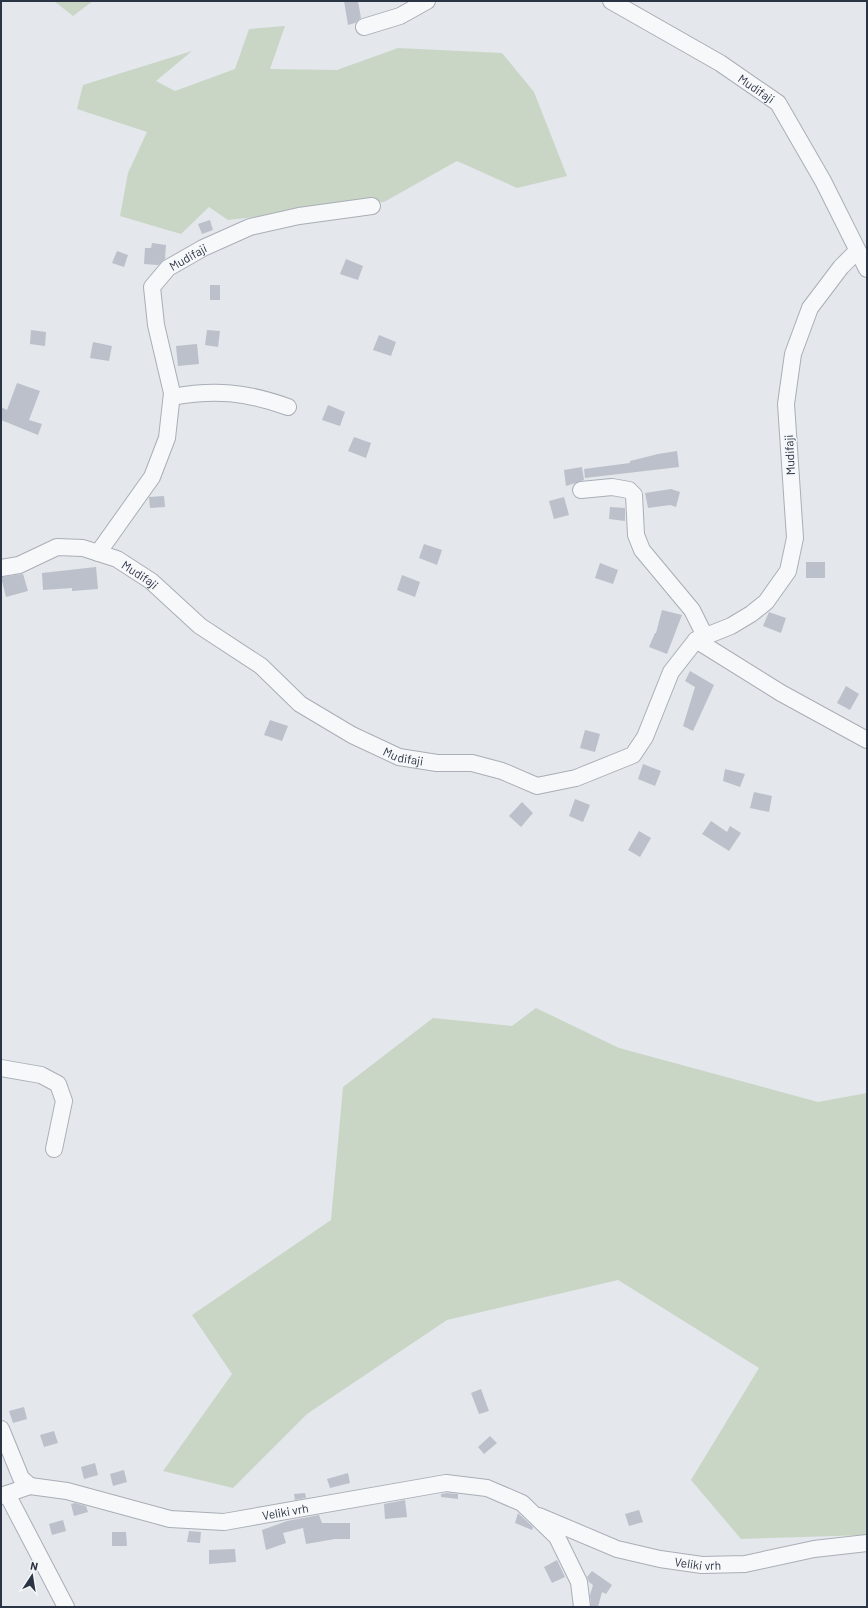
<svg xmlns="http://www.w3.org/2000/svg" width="868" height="1608" font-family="Barlow,sans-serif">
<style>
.green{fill:#c9d6c5}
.building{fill:#bbc0ca}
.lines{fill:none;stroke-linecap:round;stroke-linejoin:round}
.minor-casing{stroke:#a9aeb7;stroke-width:18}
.minor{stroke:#f7f8fa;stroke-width:16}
.labels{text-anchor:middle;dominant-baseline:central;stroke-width:3;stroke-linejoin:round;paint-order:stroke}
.street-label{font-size:12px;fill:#2b3445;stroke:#f4f6f9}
</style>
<rect width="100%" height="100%" fill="#e4e7ec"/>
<path class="green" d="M54,1H93L73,16Z
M285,26L270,69L337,70L398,48L502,53L534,92L567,176L517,188L457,161L384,202L228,220L209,207L181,234L120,216L128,173L147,132L77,109L83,85L192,51L156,81L175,91L235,69L249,29Z
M536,1008L619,1048L818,1102L867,1093V1535L741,1539L691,1480L759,1368L618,1280L447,1320L307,1414L233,1488L163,1471L232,1374L192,1315L331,1220L343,1087L433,1018L512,1026Z"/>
<path class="building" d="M344,1H358L361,18L355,23L348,25Z
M210,220L213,230L202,234L198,224Z
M152,243L166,245L165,259L158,265L144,264L145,248H151Z
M117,251L128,255L124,267L112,263Z
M346,259L363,266L358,280L340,274Z
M210,285H220V300H210Z
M31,330L46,332L45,346L30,344Z
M207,330L220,331L218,347L205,345Z
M379,335L396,342L391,356L373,350Z
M93,342L112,346L109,361L90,358Z
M197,344L199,364L178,366L176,346Z
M17,383L40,391L29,420L42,424L38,435L1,420V407L7,410Z
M328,405L345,412L340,426L322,420Z
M354,437L371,443L366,458L348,451Z
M677,451L679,467L585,478L584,469L630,463V461L658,454Z
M582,467L584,480L566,486L564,470Z
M671,489L680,492L676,507L670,505L648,508L645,493Z
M164,496L165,507L150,508L149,497Z
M564,497L569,515L554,519L549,501Z
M610,507L625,508V521L609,519Z
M424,544L442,550L437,565L419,558Z
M806,562H825V578H806Z
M600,563L618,570L613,584L595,578Z
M96,567L98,589L72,591V588L43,590L42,573Z
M23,574L28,591L6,597L1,577Z
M402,575L420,582L415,597L397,590Z
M662,610L682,615L667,654L649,647L655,633H656Z
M769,612L786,618L781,633L763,626Z
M690,671L714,685L693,731L683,726L695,687L685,681Z
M846,686L859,694L850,710L837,703Z
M270,720L288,726L282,741L264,735Z
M585,730L600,734L595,752L580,748Z
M643,764L661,771L655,786L638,779Z
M725,769L745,774L740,787L723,781Z
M754,792L772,796L769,812L750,808Z
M575,799L590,805L583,822L569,816Z
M522,802L533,813L521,827L509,816Z
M711,821L727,832L730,826L741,833L729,851L702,834Z
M639,831L651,838L640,857L628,850Z
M481,1389L489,1411L479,1414L471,1393Z
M24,1407L27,1419L13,1423L9,1411Z
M54,1431L58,1443L44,1447L40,1435Z
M490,1436L497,1443L484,1454L478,1447Z
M95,1463L98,1475L84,1479L81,1467Z
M124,1470L127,1482L113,1486L110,1474Z
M348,1473L350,1483L330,1488L327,1479Z
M305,1493L306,1498L295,1500L294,1494Z
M446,1493L458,1494V1499L441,1497V1494Z
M405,1500L407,1517L385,1519L384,1504Z
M75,1503L86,1506L88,1512L74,1516L71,1504Z
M639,1510L643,1522L629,1526L625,1514Z
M518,1513L533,1527L532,1530L515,1523Z
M319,1515L322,1523H350V1539H335L306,1544L303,1528L283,1533L286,1543L266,1550L262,1530L287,1521Z
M63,1520L66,1531L52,1535L49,1524Z
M189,1531L201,1532L200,1543L187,1542Z
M112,1532H126L127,1546H112Z
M235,1549L236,1562L209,1564V1550Z
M557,1560L565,1577L552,1583L544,1567Z
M592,1571L612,1585L606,1594L602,1592L598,1607H591L590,1595L593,1585L589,1582L587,1577Z"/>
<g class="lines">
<defs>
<g id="minor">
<path id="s1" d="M611,1L720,63L778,103L823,181L867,269"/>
<path d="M364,27L400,16L427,1"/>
<path d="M172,397C215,389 246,392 288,407"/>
<path d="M581,490L612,487L629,490L634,495L636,535L642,550L692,610L705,636"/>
<path id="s2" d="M98,553L152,477L167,438L172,393L156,325L152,287L168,268L203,248L250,227L299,216L372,206"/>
<path id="s3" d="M1,568L19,565L57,547L83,548L117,559L151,581L200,626L261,666L300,704L352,735L399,757L437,763H472L502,771L537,786L576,778L633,755L645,737L671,672L696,640L731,626L751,614L766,602L788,571L795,538L786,404L793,354L810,308L841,267L857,251"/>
<path d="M696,640L781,693L867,740"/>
<path d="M1,1068L41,1075L58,1084L64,1101L54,1149"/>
<path d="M1,1429L21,1478L30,1486"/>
<path d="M7,1494L66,1607"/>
<path id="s4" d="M1,1496L30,1486L67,1491L170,1519L224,1522L446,1483L487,1488L522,1503L557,1537L579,1582L582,1607"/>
<path id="s5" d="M539,1516L617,1549L660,1559L702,1565L745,1564L814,1549L867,1543"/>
</g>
</defs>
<use href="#minor" class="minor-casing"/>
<use href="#minor" class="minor"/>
</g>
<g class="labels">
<g class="street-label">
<text stroke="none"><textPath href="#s1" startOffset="170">Mudifaji</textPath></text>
<text stroke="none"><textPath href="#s2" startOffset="336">Mudifaji</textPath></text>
<text transform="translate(789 455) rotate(-93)">Mudifaji</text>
<text stroke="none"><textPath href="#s3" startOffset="150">Mudifaji</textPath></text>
<text stroke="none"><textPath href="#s3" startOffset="473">Mudifaji</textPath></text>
<text stroke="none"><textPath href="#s4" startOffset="291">Veliki vrh</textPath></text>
<text stroke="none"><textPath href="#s5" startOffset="167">Veliki vrh</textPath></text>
</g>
</g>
<rect width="868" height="1608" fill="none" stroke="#2b3445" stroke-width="4"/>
<g transform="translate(32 1576) rotate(12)" stroke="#f4f6f9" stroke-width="3" paint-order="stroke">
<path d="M0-3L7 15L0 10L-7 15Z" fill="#2b3445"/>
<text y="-6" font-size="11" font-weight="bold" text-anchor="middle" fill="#2b3445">N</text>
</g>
</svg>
